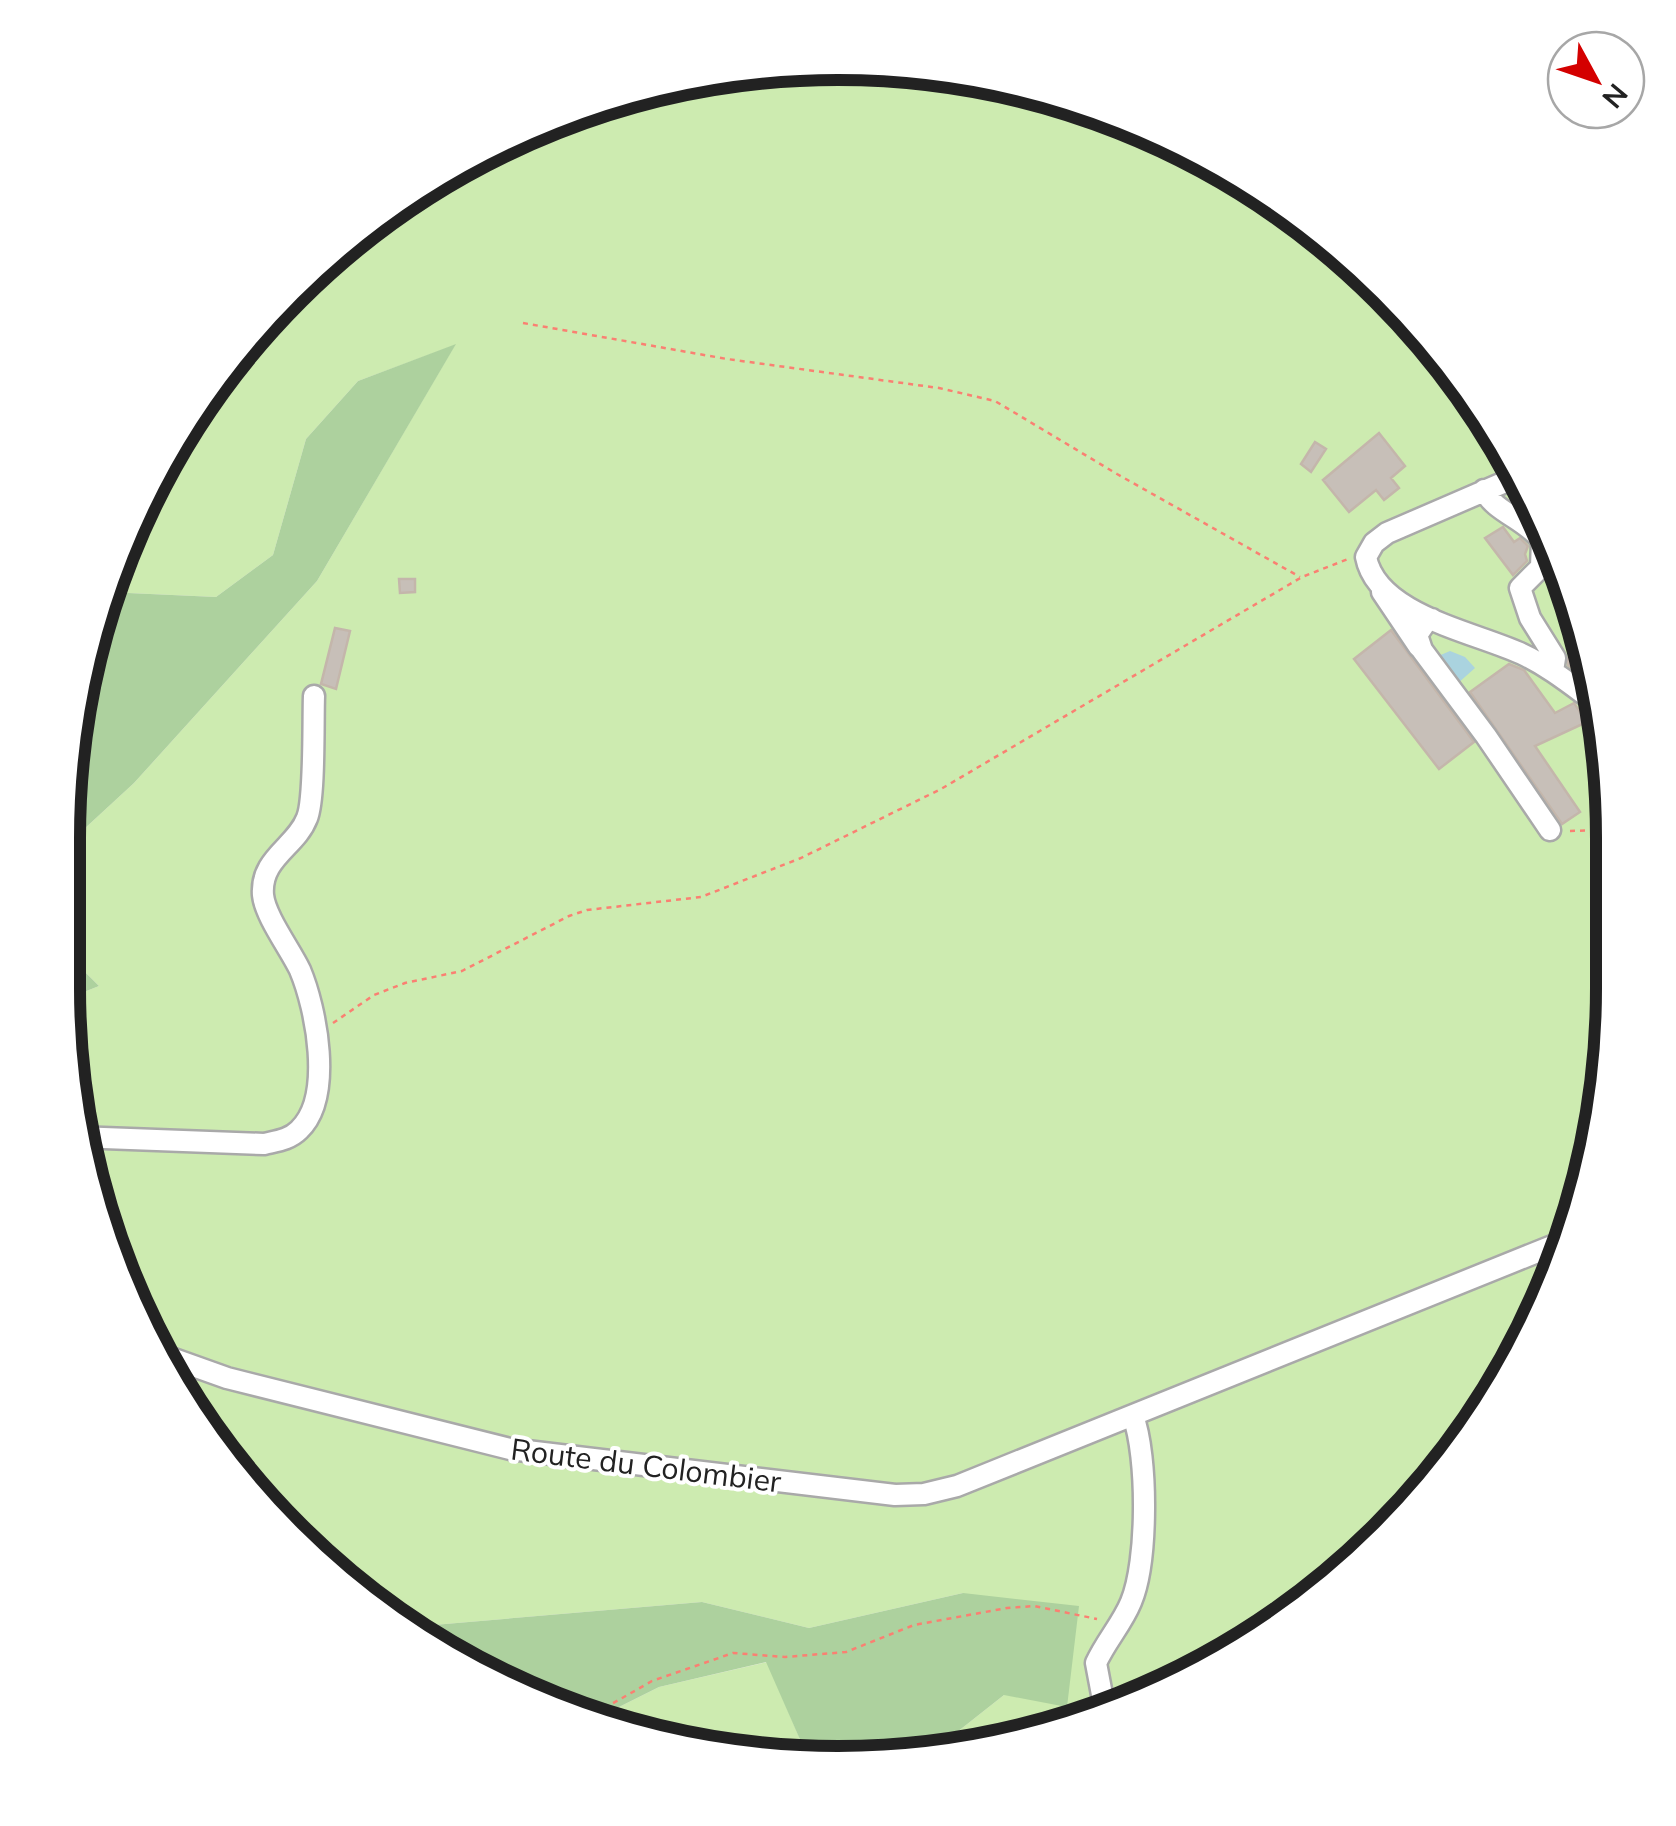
<svg xmlns="http://www.w3.org/2000/svg" width="1676" height="1826" font-family="Mulish,sans-serif">
<style>
.grass{fill:#cdebb0}
.forest{fill:#add19e}
.water{fill:#aad3df}
.building{fill:#c7bfb8;stroke:#c4b6ab;stroke-width:2.5}
.lines{fill:none;stroke-linecap:round;stroke-linejoin:round}
.minor-casing{stroke:#a9a9a9;stroke-width:25}
.path{stroke:#fa8072;stroke-width:2.5;stroke-dasharray:5 5;stroke-linecap:butt}
.minor{stroke:#fff;stroke-width:20}
.labels{text-anchor:middle;dominant-baseline:central;stroke-width:8;stroke-linejoin:round;paint-order:stroke}
.street-label{font-size:30px;fill:#222;stroke:#fff}
.rim{fill:none;stroke:#222;stroke-width:12}
</style>
<rect width="100%" height="100%" fill="#f2efe9"/>
<path class="grass" d="M839,63L990,78L1135,122L1269,194L1387,290L1483,408L1555,542L1599,687L1607,1089L1573,1237L1510,1375L1421,1499L1310,1604L1135,1704L989,1749L928,1755L1004,1695L963,1593L809,1628L702,1602L410,1627L327,1571L222,1460L142,1330L78,1140L64,1000L99,986L64,951L70,842L134,783L317,581L455,345L358,381L306,439L273,555L216,597L106,592L122,541L194,407L290,289L408,193L542,121L687,77Z
M767,1662L809,1760L638,1737L593,1720L659,1687Z"/>
<path class="forest" d="M456,344L317,581L134,783L70,842L78,686L106,592L216,597L273,555L306,439L358,381Z
M64,951L99,986L64,1000Z
M963,1593L1079,1606L1067,1707L1004,1695L928,1755L837,1763L809,1760L766,1662L659,1687L593,1720L494,1683L410,1627L702,1602L809,1628Z"/>
<path class="water" d="M1450,651L1465,657L1475,668L1457,684L1436,657Z"/>
<path class="building" d="M1379,433L1405,466L1391,478L1399,488L1384,500L1376,490L1349,512L1323,480Z
M1315,442L1326,449L1311,472L1301,464Z
M1503,527L1514,542L1520,538L1528,546L1525,554L1527,561L1513,575L1485,538Z
M399,579H415V592L400,593Z
M335,628L350,631L336,689L321,684Z
M1391,630L1474,742L1439,769L1354,659Z
M1587,647L1597,682L1595,685L1568,665V658Z
M1509,664L1524,670L1555,713L1574,703L1587,722L1535,746L1580,812L1562,824L1470,692Z"/>
<g class="lines">
<defs>
<path id="minor" d="M1519,476L1387,533L1374,543L1366,557C1377,615 1475,632 1522,654C1550,667 1574,687 1599,705
M1484,490C1494,512 1526,519 1542,541L1541,567L1520,588L1530,618L1555,658L1553,671
M1382,592L1419,647
M1432,619L1426,622L1417,635L1422,650L1486,736L1550,830
M77,1137L264,1144C276,1141 289,1140 299,1130C334,1097 316,1008 300,970C290,949 265,916 263,895C260,858 296,847 307,818C315,799 313,721 314,696
M157,1353L227,1378L510,1449L895,1495L924,1494L957,1486L1572,1238
M1111,1712L1103,1700L1096,1663C1106,1641 1122,1624 1131,1602C1148,1562 1148,1456 1133,1416"/>
</defs>
<use href="#minor" class="minor-casing"/>
<path class="path" d="M523,323L727,359L939,388L995,401L1117,474L1300,577
M1570,831L1602,830
M333,1023L374,995L405,983L462,971L569,916L587,910L701,897L801,858L941,789L1302,577L1348,559
M587,1718L652,1681L733,1653L785,1657L846,1652L914,1625L1007,1608L1034,1606L1097,1619"/>
<use href="#minor" class="minor"/>
</g>
<g class="labels">
<g class="street-label">
<text transform="translate(646 1465) rotate(7)">Route du Colombier</text>
</g>
</g>
<path d="M0 0H1676V1826H0ZM838 80H838A758 758 0 0 1 1596 838V988A758 758 0 0 1 838 1746H838A758 758 0 0 1 80 988V838A758 758 0 0 1 838 80Z" fill="#fff" fill-rule="evenodd"/>
<path class="rim" d="M838 80H838A758 758 0 0 1 1596 838V988A758 758 0 0 1 838 1746H838A758 758 0 0 1 80 988V838A758 758 0 0 1 838 80Z"/>
<g transform="translate(1596 80) rotate(130)"><circle r="48" fill="#ffffff" stroke="#a7a7a7" stroke-width="2.5"/>
<path d="M0-8L18 38L0 25L-18 38Z" fill="#d40000"/>
<text y="-15" font-size="28" font-weight="bold" text-anchor="middle" fill="#222222">N</text>
</g>
</svg>
